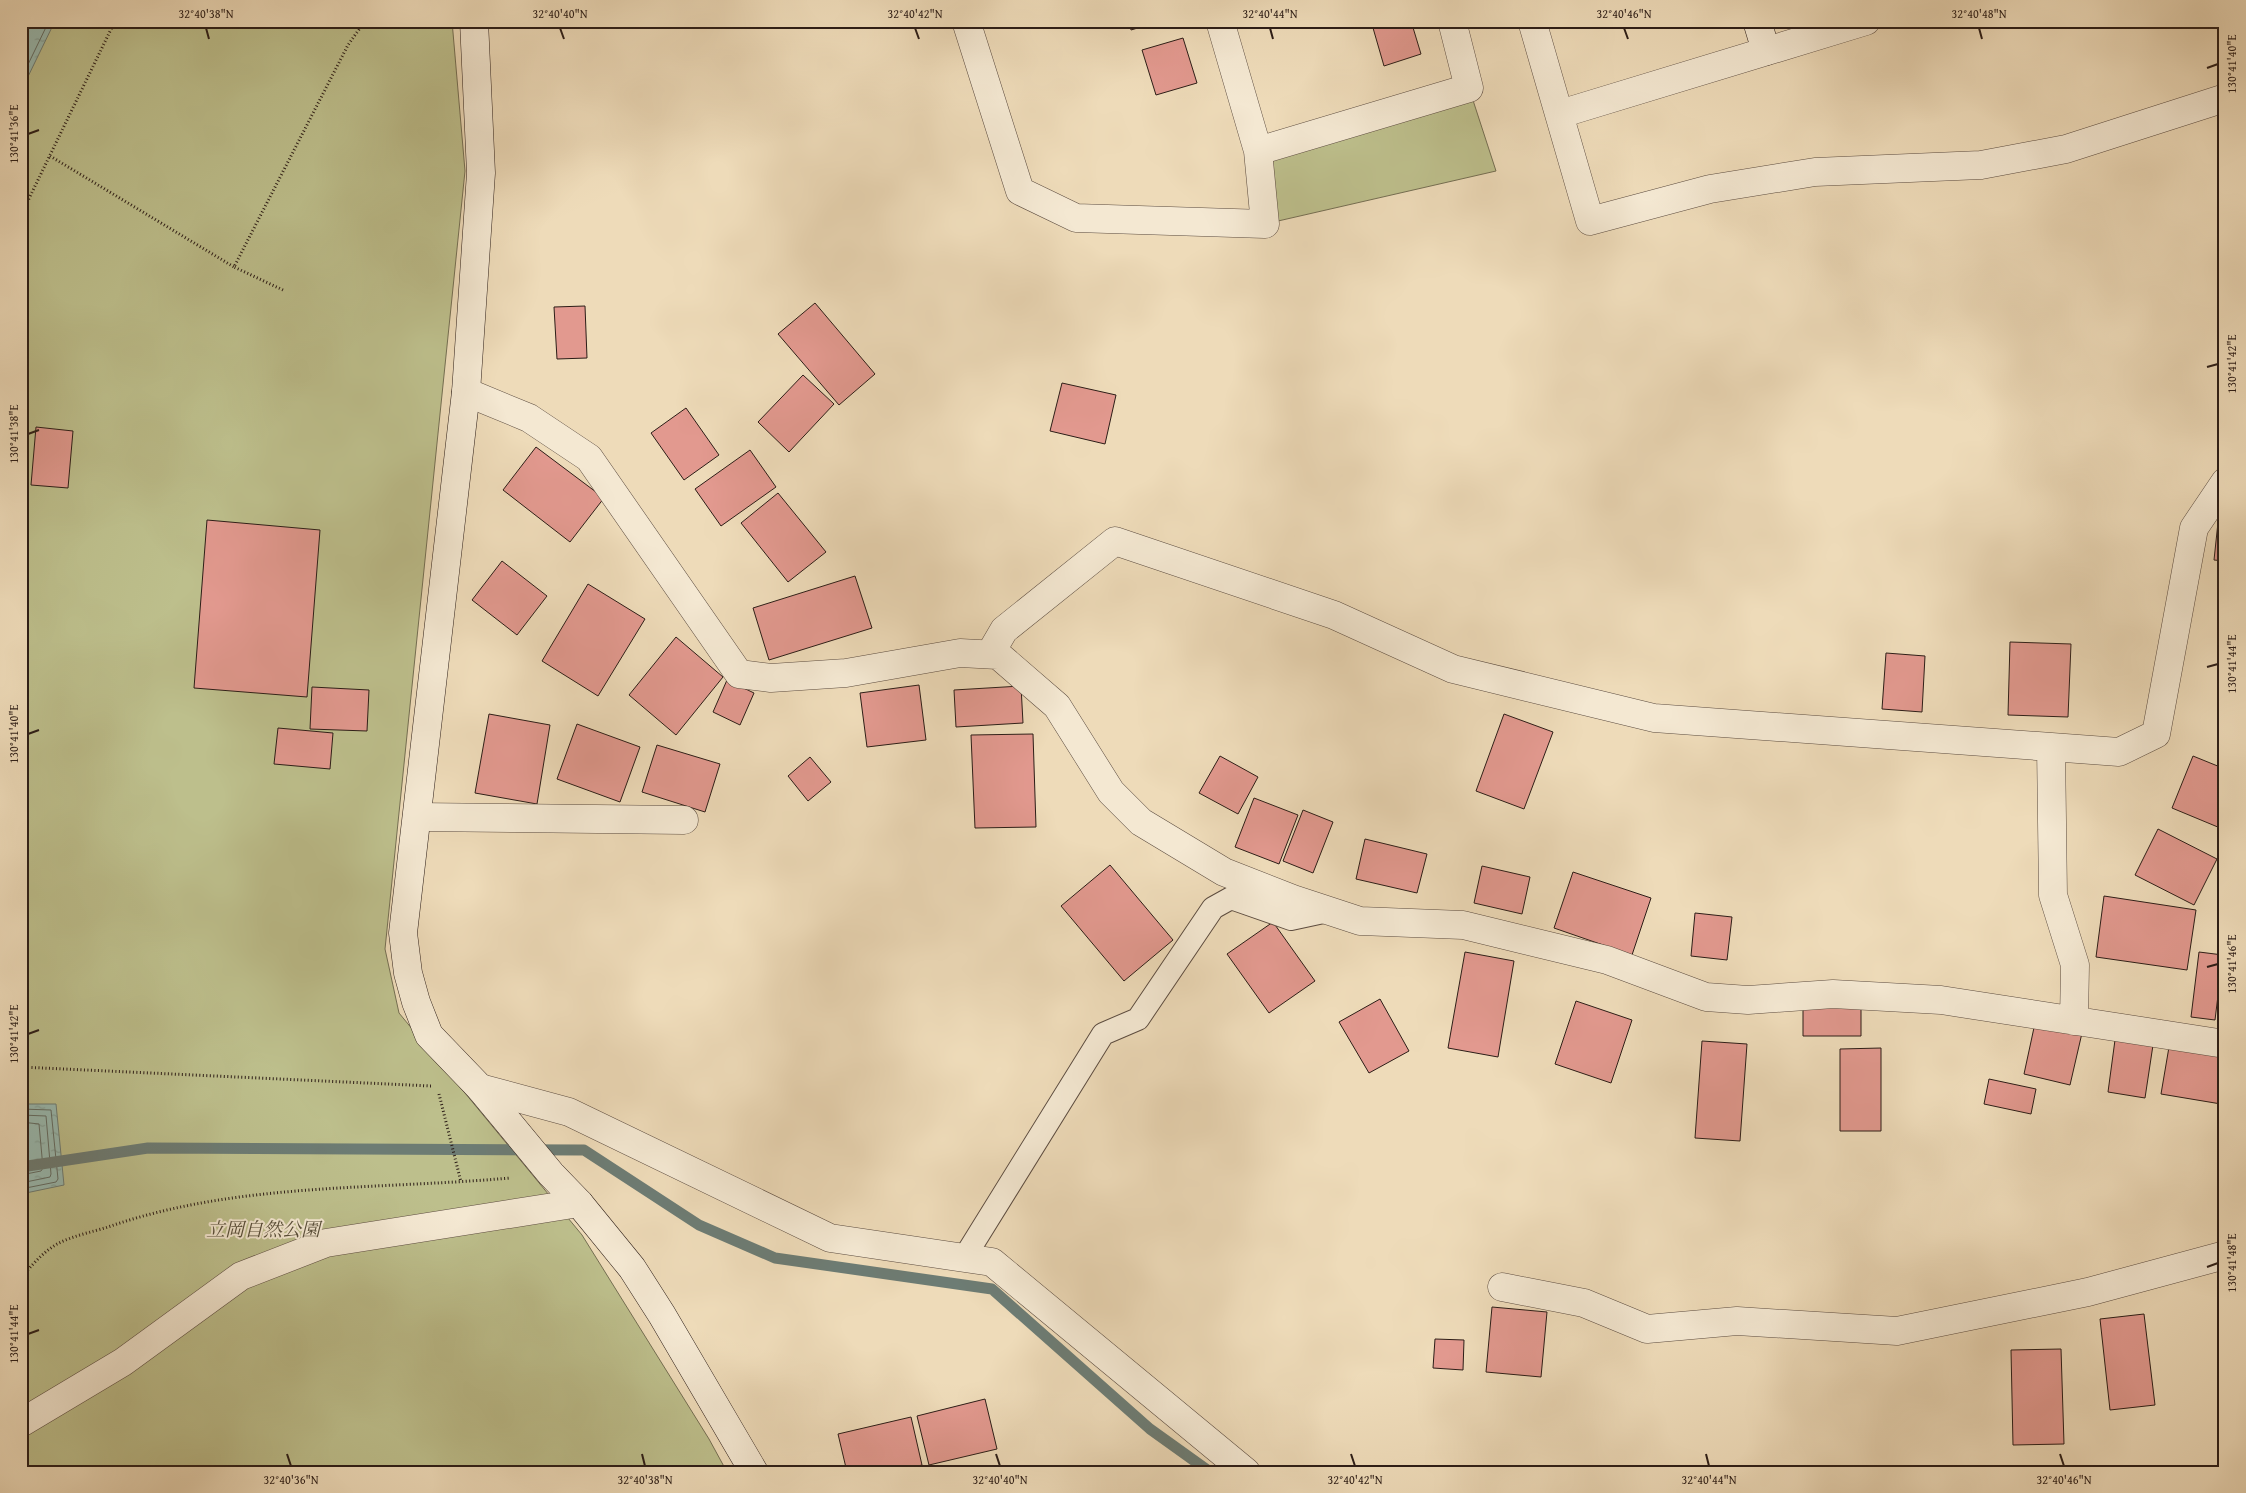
<svg xmlns="http://www.w3.org/2000/svg" width="2246" height="1493" font-family="'Gentium Book Plus','Noto Serif JP',serif">
<style>
.green{fill:#bdbf8c;stroke:#746e52}
.water{fill:url(#water-ripples);stroke:#6d7c74}
.lines{fill:none;stroke-linecap:round;stroke-linejoin:round}
.shore{stroke:#626c64;stroke-width:1}
.stream{stroke:#6d7c74;stroke-width:11}
.building{fill:#e2998f;stroke:#2c1d17}
.lane-casing{stroke:#5c4c40;stroke-width:24}
.street-casing{stroke:#5c4c40;stroke-width:29}
.secondary-casing{stroke:#2c1d17;stroke-width:29}
.path{stroke:#2c1d17;stroke-width:3;stroke-dasharray:1 2.5;stroke-linecap:butt}
.lane{stroke:#f4e8d2;stroke-width:22}
.street{stroke:#f4e8d2;stroke-width:28}
.secondary{stroke:#f4e8d2;stroke-width:28}
.ticks{fill:none;stroke:#2c1d17;stroke-width:2}
.labels{text-anchor:middle;dominant-baseline:central;stroke-width:4;stroke-linejoin:round;paint-order:stroke}
.park-label{font-size:19px;font-style:italic;fill:#584e3a;stroke:#f4e8d2}
.neatline{fill:none;stroke:#2c1d17;stroke-width:2}
.ticks-label{font-size:12px;text-anchor:middle;fill:#2c1d17}
</style>
<defs>
<pattern id="water-ripples" width="26" height="14" patternUnits="userSpaceOnUse" patternTransform="scale(1.25)"><rect width="26" height="14" fill="#99bbb2"/><path d="M2 4q2-2 4 0t4 0M15 11q2-2 4 0t4 0" fill="none" stroke="#84a098"/></pattern>
</defs>
<rect width="100%" height="100%" fill="#eedbb9"/>
<filter id="stains"><feTurbulence type="fractalNoise" baseFrequency=".004" numOctaves="4"/><feColorMatrix values="0 0 0 0 .2 0 0 0 0 .09 0 0 0 0 .02 0 0 0 .5 -.17"/></filter>
<radialGradient id="worn" r=".72"><stop offset=".6" stop-color="#630" stop-opacity="0"/><stop offset="1" stop-color="#630" stop-opacity=".3"/></radialGradient>
<path class="green" d="M21,21H452L465,171L385,949L399,1013L582,1235L709,1439L727,1472H21Z
M1469,88L1496,171L1265,224L1258,151Z"/>
<path class="water" d="M21,21H55L21,91Z
M21,1104H56L64,1185L21,1194Z"/>
<g class="lines">
<path class="shore" d="M21,79L49,21
M21,1109L51,1110L58,1179L56,1182L21,1189
M21,1115L46,1116L51,1174L50,1177L21,1183
M21,1122L39,1124L43,1168L41,1171L21,1175"/>
<path class="stream" d="M21,1167L148,1148L584,1150L699,1225L775,1258L992,1289L1150,1429L1210,1472"/>
</g>
<path class="building" d="M1129,21H1161L1131,30Z
M1371,21H1411L1421,54L1384,66Z
M1183,38L1197,83L1156,95L1142,50Z
M815,303L875,374L839,405L778,334Z
M585,306L587,358L557,359L554,307Z
M803,375L834,404L789,452L758,422Z
M1062,383L1116,395L1105,444L1050,431Z
M686,408L719,455L684,480L651,433Z
M36,427L73,431L68,488L31,485Z
M536,447L604,498L570,542L503,490Z
M750,450L776,487L721,526L695,489Z
M778,493L826,552L788,582L741,523Z
M2219,513H2225V561L2214,560Z
M207,520L320,530L307,697L194,688Z
M502,561L547,596L517,635L472,600Z
M855,576L872,628L769,660L753,608Z
M588,584L645,619L598,696L542,661Z
M676,637L723,677L676,735L629,695Z
M2010,642L2071,644L2068,717L2008,715Z
M1886,653L1925,656L1922,712L1882,709Z
M727,680L754,693L740,725L713,712Z
M919,685L926,740L867,747L860,693Z
M1021,686L1023,723L956,727L954,690Z
M312,687L369,690L367,731L310,729Z
M489,714L550,725L537,804L475,793Z
M1504,714L1553,732L1524,809L1476,791Z
M577,724L640,747L620,802L557,779Z
M278,728L333,733L330,769L274,764Z
M1033,734L1036,827L975,828L971,735Z
M657,745L720,764L705,812L642,792Z
M1220,756L1258,777L1238,814L1199,793Z
M2193,756L2225,769V830L2172,808Z
M810,757L831,782L808,801L788,776Z
M1254,798L1298,815L1279,864L1235,847Z
M1303,810L1333,822L1313,873L1283,861Z
M2158,829L2217,859L2194,905L2135,875Z
M1365,839L1427,854L1417,893L1356,879Z
M1110,865L1173,940L1124,981L1061,906Z
M1482,866L1530,877L1522,914L1474,903Z
M1573,872L1651,898L1632,955L1554,928Z
M2104,896L2196,910L2187,970L2096,957Z
M1695,913L1732,917L1727,960L1691,956Z
M1273,922L1315,981L1269,1013L1227,954Z
M1465,952L1514,961L1498,1057L1448,1048Z
M2199,952L2223,955L2215,1020L2191,1017Z
M1380,999L1409,1051L1369,1073L1339,1022Z
M1576,1001L1632,1020L1611,1083L1555,1064Z
M1803,1001L1861,1002V1036H1803Z
M2035,1023L2082,1033L2070,1085L2024,1074Z
M2115,1040L2153,1045L2145,1098L2108,1092Z
M1702,1041L1747,1044L1740,1141L1695,1138Z
M2169,1047L2225,1056V1079L2221,1104L2161,1094Z
M1881,1048V1131H1840V1049Z
M1989,1079L2036,1089L2031,1114L1984,1104Z
M1492,1307L1547,1312L1541,1377L1486,1372Z
M2144,1314L2155,1405L2110,1410L2100,1319Z
M1435,1339L1464,1340L1463,1370L1433,1368Z
M2061,1349L2064,1444L2013,1445L2011,1350Z
M985,1399L997,1449L929,1465L917,1416Z
M911,1417L922,1465L894,1472H847L838,1434Z"/>
<g class="lines">
<defs>
<path id="lane" d="M964,1258L1103,1034L1138,1019L1213,908L1231,898L1291,919L1328,911"/>
<path id="street" d="M966,21L1020,191L1076,218L1265,224L1258,151L1220,21
M1532,21L1590,221L1710,189L1815,172L1981,165L2066,149L2225,98
M1560,114L1866,21
M1258,151L1469,88L1452,21
M466,392L529,418L589,458L739,674L771,678L846,673L960,653L998,655L1057,706L1111,792L1141,822L1224,872L1293,899L1360,921L1463,925L1607,960L1706,997L1748,1000L1833,994L1941,1000L2225,1044
M990,654L1004,630L1115,541L1334,615L1453,669L1654,718L2119,752L2156,734L2194,528L2225,482
M2051,747L2053,895L2075,965L2074,1021
M417,817L684,820
M480,1088L569,1112L830,1238L992,1262L1246,1472
M1502,1287L1584,1303L1647,1329L1737,1321L1897,1331L2088,1292L2225,1255
M21,1423L123,1362L241,1276L326,1243L579,1203"/>
<path id="secondary" d="M474,21L481,173L466,392L403,933L408,973L416,1002L429,1035L480,1088L551,1174L579,1203L632,1268L662,1315L754,1472
M1757,21L1766,51"/>
</defs>
<use href="#lane" class="lane-casing"/>
<use href="#street" class="street-casing"/>
<use href="#secondary" class="secondary-casing"/>
<path class="path" d="M50,156L234,267
M21,215L115,21
M283,290L234,267L348,45L365,21
M21,1067L431,1086
M439,1094L461,1182
M21,1278C31,1266 43,1252 57,1244C72,1236 92,1232 108,1227C237,1182 376,1190 510,1178"/>
<use href="#lane" class="lane"/>
<use href="#street" class="street"/>
<use href="#secondary" class="secondary"/>
</g>
<path class="ticks" d="M206,28L209,39M560,28L564,39M915,28L919,39M1270,28L1273,39M1624,28L1628,39M1979,28L1982,39M2207,68L2218,64M28,134L39,130M2207,367L2218,364M28,434L39,430M2207,667L2218,664M28,734L39,730M2207,967L2218,964M28,1034L39,1030M2207,1267L2218,1263M28,1334L39,1330M287,1454L291,1466M642,1454L645,1466M996,1454L1000,1466M1351,1454L1355,1466M1706,1454L1709,1466M2060,1454L2064,1466"/>
<g class="labels">
<g class="park-label">
<text x="263" y="1229">立岡自然公園</text>
</g>
</g>
<rect width="2246" height="1493" fill="none" stroke="#eedbb9" stroke-width="55"/>
<rect x="28" y="28" width="2190" height="1438" class="neatline"/>
<g class="ticks-label">
<text x="206" y="18">32°40'38"N</text>
<text x="560" y="18">32°40'40"N</text>
<text x="915" y="18">32°40'42"N</text>
<text x="1270" y="18">32°40'44"N</text>
<text x="1624" y="18">32°40'46"N</text>
<text x="1979" y="18">32°40'48"N</text>
<text transform="translate(2232 64) rotate(-90)" y="4">130°41'40"E</text>
<text transform="translate(14 134) rotate(-90)" y="4">130°41'36"E</text>
<text transform="translate(2232 364) rotate(-90)" y="4">130°41'42"E</text>
<text transform="translate(14 434) rotate(-90)" y="4">130°41'38"E</text>
<text transform="translate(2232 664) rotate(-90)" y="4">130°41'44"E</text>
<text transform="translate(14 734) rotate(-90)" y="4">130°41'40"E</text>
<text transform="translate(2232 964) rotate(-90)" y="4">130°41'46"E</text>
<text transform="translate(14 1034) rotate(-90)" y="4">130°41'42"E</text>
<text transform="translate(2232 1263) rotate(-90)" y="4">130°41'48"E</text>
<text transform="translate(14 1334) rotate(-90)" y="4">130°41'44"E</text>
<text x="291" y="1484">32°40'36"N</text>
<text x="645" y="1484">32°40'38"N</text>
<text x="1000" y="1484">32°40'40"N</text>
<text x="1355" y="1484">32°40'42"N</text>
<text x="1709" y="1484">32°40'44"N</text>
<text x="2064" y="1484">32°40'46"N</text>
</g>
<rect width="100%" height="100%" filter="url(#stains)"/>
<rect width="100%" height="100%" fill="url(#worn)"/>
</svg>
